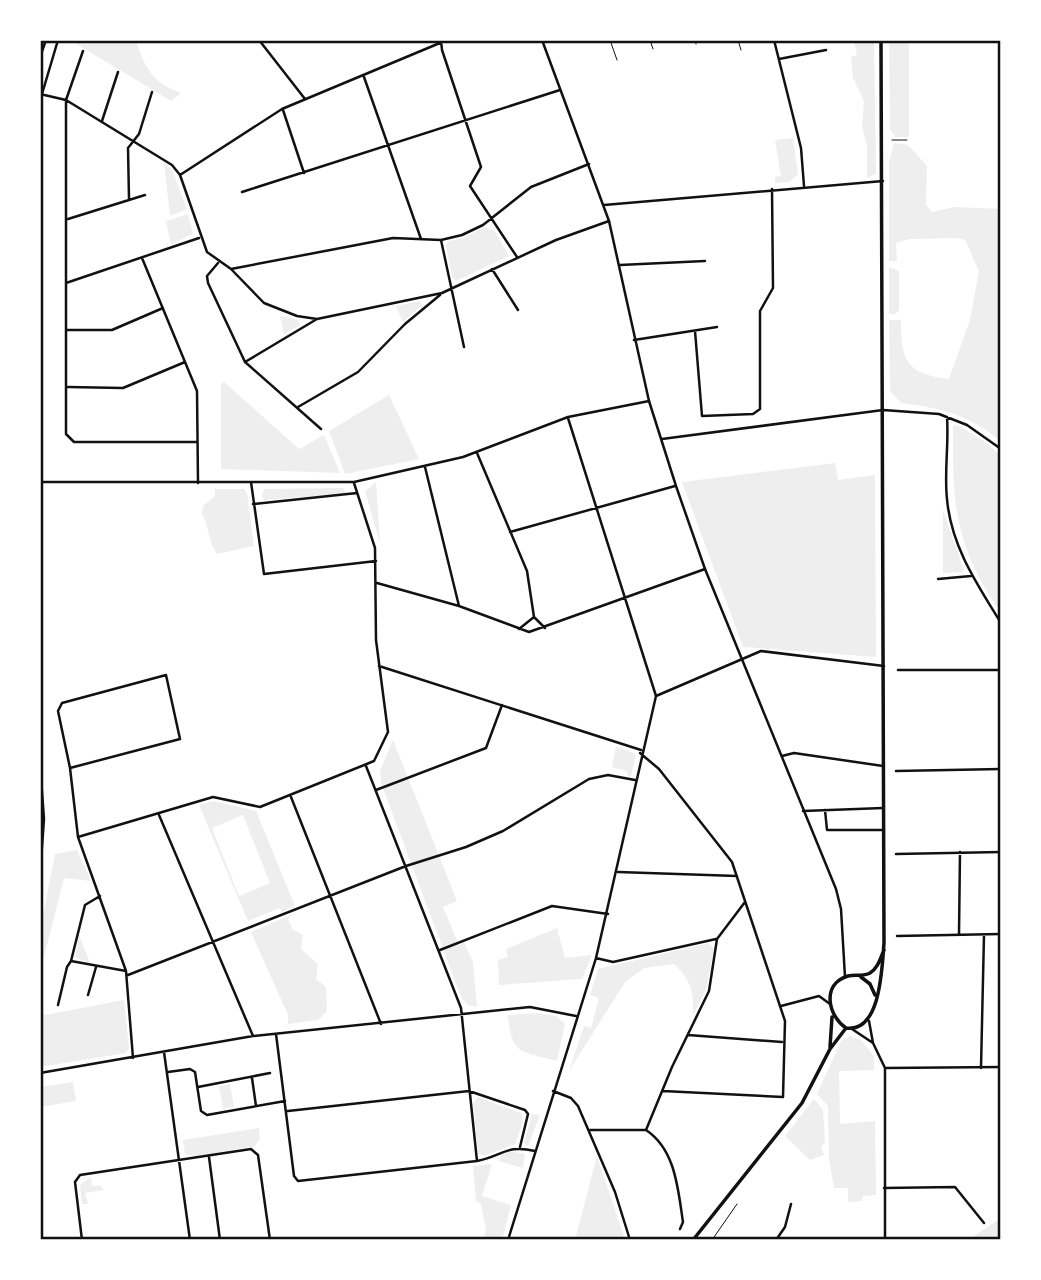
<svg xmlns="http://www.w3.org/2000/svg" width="1041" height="1280" font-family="'Fira Sans',sans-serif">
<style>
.green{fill:#eee;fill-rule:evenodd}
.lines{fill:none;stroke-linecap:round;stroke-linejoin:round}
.service{stroke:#111;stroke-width:1}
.minor{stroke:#111;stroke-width:2.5}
.tertiary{stroke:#111;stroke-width:2.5}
.secondary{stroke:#111;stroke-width:3.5}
.neatline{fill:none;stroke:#111;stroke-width:2.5}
</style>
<rect width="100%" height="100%" fill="#fff"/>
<path class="green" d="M70,40H136C145,69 152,82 181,93L171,101Z
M874,40L876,174L867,178V146L862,126L864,101L853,78L851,57L857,55L854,41Z
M889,40H909V137H895L890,129Z
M793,138L798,175L789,182L775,183V177L781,176L775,140Z
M894,143L908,145L927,166L926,205L932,212L955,207L1001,209V442C973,416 938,407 901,403L890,391L889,320H901C901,362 907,374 949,379L970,320L979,271L965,240L958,238L909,239L896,243L897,261H889V161Z
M164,162L172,170L187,209L170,216Z
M188,214L193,234L171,244L166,221Z
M485,227L495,231L509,256L456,281L452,277L446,245L449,241L463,238Z
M889,267L899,271V310L895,314H889Z
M420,301L422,305L403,322L396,306Z
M280,316L297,319L300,325L284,334Z
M224,382L299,449L324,435L340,473L221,469V385Z
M389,395L419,459L345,474L329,431Z
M957,425L987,443L1001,456V613C955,547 952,504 953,426Z
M835,463L838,480L875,475L876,657L743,647L682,482Z
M376,482L380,543L365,491Z
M343,488L347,494L264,500L262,496L265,489Z
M215,489H244L247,493L254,546L217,554C207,541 210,527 202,514L203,506L215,496Z
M943,510L964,570L962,572L943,573Z
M393,740L457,901L443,907L459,945L464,942L473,962L477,1007L468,1005L461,997L381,783L380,771Z
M616,746L636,754L631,777L627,775V771L612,767Z
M213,801L256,811L295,906L282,912L280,908L248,921L199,805ZM243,815L270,883L239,896L212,828Z
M77,850L91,881L64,878L40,973V931L55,854Z
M293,914L288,919L292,929L303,935L301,949L318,964L316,979L326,987L327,1011L318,1020L288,1024V1015L251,932Z
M557,928L565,958L592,955L582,979L499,985L498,960L508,957L506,949Z
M79,935L90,963L75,957Z
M709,943L714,949L706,990L693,1015C694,992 691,980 674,964L644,968L625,982L569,1071L584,1026L591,1028L599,998L590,995L598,969Z
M124,1000L129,1048L126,1053L40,1067V1011L45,1015Z
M538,1013L556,1016L565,1024L557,1061C521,1051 511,1055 508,1015Z
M850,1036L861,1040L874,1056V1070L839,1071L840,1124L875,1121L876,1195L862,1196V1201L848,1202V1188H834L829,1159L828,1106L817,1094L841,1041Z
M73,1082L76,1101L40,1107V1087Z
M230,1084L234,1107L223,1109L219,1086Z
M478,1097L521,1113L523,1122L515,1144L484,1156L478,1153L473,1103Z
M814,1099L823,1110L825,1142L821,1147L824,1155L810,1160L785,1136Z
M532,1114L540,1115L528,1146L524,1143Z
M259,1128L260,1139L254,1147C233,1147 203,1160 185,1154L183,1140Z
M508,1151L525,1154L523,1168L499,1161L502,1153Z
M597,1156L625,1240H575Z
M492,1164L482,1196L511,1205L502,1240H483L486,1230L481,1204L476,1201L473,1166Z
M91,1177L92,1186L100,1185L104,1190L85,1193L88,1204H82L80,1185Z
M1001,1218V1240H968Z"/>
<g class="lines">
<path class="service" d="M610,40L617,60
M650,40L653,49
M695,40L696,44
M738,40L741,50
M892,140H907
M712,1240L737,1204"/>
<path class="minor" d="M259,40L305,99
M441,40L442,50L481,167L470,186L517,257
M774,40L801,148L804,186
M83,51L66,100V434L74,442H197
M779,59L826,50
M364,77L421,239
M40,94L66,100L172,165L180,175L207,252L231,269L264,303L297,316L317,319L442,293L556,240L609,221
M42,94L58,40
M283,110L304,173
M102,121L118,72
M180,175L282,109L447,40
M242,192L560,90
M129,199L128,148L139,134L152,92
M604,205L883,181
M68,219L145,195
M441,240L464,347
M142,258L197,391L198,483
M218,263L207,276L208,283L245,362L321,429
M620,265L705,261
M231,269L393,238L441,240L462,235L483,225L531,187L589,164
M492,269L518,310
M66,283L199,238
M67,330H112L163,308
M695,331L702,416L753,414L760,409V311L773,288L772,189
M634,340L717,327
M245,362L317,319
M68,387L123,388L185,362
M298,407L358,372L405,324L440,295
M947,417C949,444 944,472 947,499C951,546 977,584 1001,623
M568,418L656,696
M662,439L883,410L939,414L967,425L1001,449
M477,453L527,571L534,617
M425,467L459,606
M40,482H354L463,457L568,417L649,401
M251,482L264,574L376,561
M253,504L357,493
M510,532L675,486
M938,579L971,576
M377,583L459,606L529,632L705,569
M519,629L534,617L545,628
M379,666L641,750
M898,670H1001
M656,696L761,651L884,666
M640,753L659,769L732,862L785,1021L783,1097L663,1091
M782,756L794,753L883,766
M366,766L461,1008L477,1161
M70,768L180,739L166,675L62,703L58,711L70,768L78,837L126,971L133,1058
M896,771L1001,769
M376,790L486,748L502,705
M291,797L381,1024
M825,810L827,830H883
M803,811L883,808
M159,815L253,1036
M78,837L213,797L260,807L374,761L388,732L376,640L375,548L354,483
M896,854L1001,852
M618,872L737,876
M100,896L85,905L71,961L126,971
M959,934L960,852
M897,936L1001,934
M440,950L552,906L608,914
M596,958L613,962L716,939
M128,975L406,866L466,847L503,831L589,779L608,775L635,780
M88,995L96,967
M58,1005L67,967L71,961
M781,1006L819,996L830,1004
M869,1021L873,1043
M852,1029L873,1043L885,1068V1240
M276,1034L294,1176L298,1181L477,1161C503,1156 506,1144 535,1151
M688,1035L782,1042
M164,1052L190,1240
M885,1068L1001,1067
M981,1068L984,935
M168,1072L190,1069L195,1072L201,1111L207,1115L285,1101
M40,1073L253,1036L530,1007L576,1016
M252,1078L256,1106
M198,1087L270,1073
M553,1091L571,1098L578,1106L615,1192L630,1240
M288,1111L469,1091L525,1110L528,1114L520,1147
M590,1130H646
M646,1130L672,1067L709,991L717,939L745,902
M646,1130C676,1150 678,1190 683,1222L680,1229
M209,1157L220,1240
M884,1188L955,1187L984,1223
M82,1240L75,1182L80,1175L251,1149L258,1155L270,1240
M508,1240L596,958L656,696
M776,1240L785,1227L791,1204"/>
<path class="tertiary" d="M542,40L609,221L649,401L676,486L705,569L836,889L841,909L845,977
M40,57L46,40
M40,764L44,819L40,875"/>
<path class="secondary" d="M881,40L884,943C882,967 881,1033 846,1028C828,1016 821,984 848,976C855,974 863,977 870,973C878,968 880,959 884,950
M861,977L870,984L875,995
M830,1047L832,1017
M693,1240L802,1103L830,1049L846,1028"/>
</g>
<rect width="1041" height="1280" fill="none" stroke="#ffffff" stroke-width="84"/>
<rect x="42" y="42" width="957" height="1196" class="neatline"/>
</svg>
